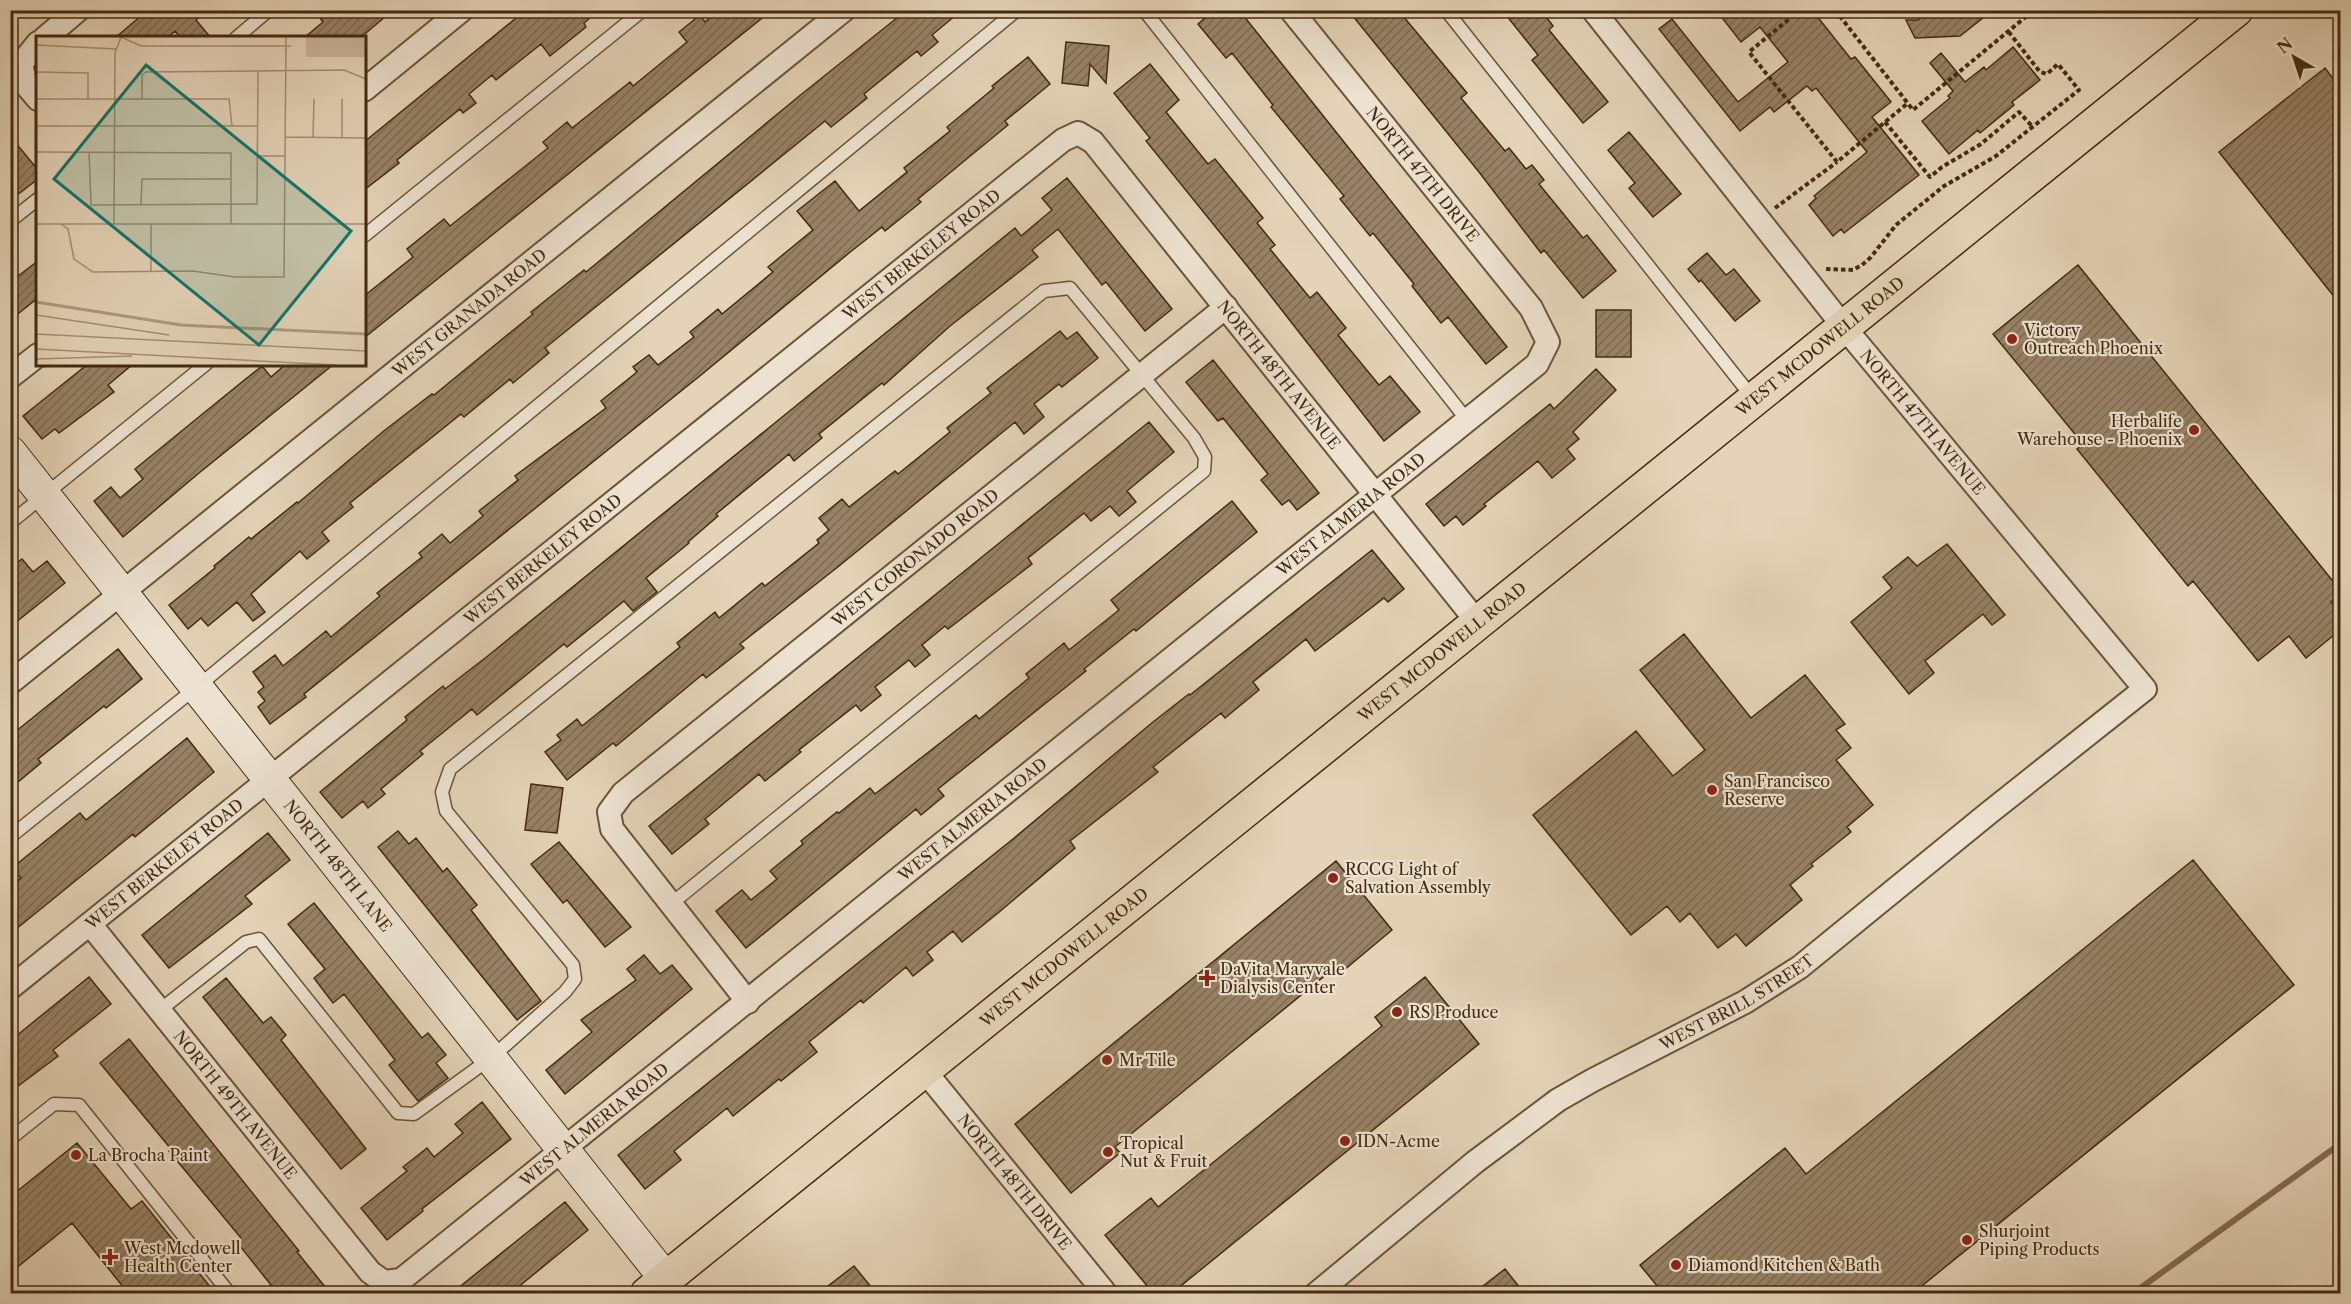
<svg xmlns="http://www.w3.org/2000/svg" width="2351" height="1304" font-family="'Libre Caslon Text',serif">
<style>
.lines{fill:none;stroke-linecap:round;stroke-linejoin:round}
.stream{stroke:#836d52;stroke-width:6}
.building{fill:url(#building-hatch);stroke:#432a0f;stroke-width:1.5}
.lane-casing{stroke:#6b5439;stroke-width:15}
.street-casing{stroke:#6b5439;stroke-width:26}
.secondary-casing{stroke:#432a0f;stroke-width:34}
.primary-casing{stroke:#432a0f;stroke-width:36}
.path{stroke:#432a0f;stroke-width:4;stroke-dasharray:4.5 3;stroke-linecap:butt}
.lane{stroke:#ede2d1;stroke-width:12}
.street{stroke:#ede2d1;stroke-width:22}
.secondary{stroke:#ede2d1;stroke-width:32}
.primary{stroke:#e4d3b8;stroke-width:33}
.poi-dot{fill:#8f2418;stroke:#ede2d1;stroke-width:2}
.labels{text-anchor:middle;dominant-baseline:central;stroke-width:4.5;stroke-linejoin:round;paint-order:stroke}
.street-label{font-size:16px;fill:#432a0f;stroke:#ede2d1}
.poi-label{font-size:16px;fill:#432a0f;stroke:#ede2d1;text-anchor:start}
.inset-river{fill:none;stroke:#ad9a7f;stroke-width:3}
.inset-road{fill:none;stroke:#a48f74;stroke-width:1.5}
.view{fill:#0f766e;fill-opacity:0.15;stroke:#0f766e;stroke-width:3}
.inset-edge{fill:none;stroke:#432a0f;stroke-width:3}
</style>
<defs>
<pattern id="building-hatch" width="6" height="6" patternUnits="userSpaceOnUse" patternTransform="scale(1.5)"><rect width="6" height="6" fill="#978267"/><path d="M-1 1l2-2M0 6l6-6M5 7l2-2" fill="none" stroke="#7d6b53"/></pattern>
</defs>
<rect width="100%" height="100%" fill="#e4d3b8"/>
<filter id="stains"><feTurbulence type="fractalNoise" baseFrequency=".00333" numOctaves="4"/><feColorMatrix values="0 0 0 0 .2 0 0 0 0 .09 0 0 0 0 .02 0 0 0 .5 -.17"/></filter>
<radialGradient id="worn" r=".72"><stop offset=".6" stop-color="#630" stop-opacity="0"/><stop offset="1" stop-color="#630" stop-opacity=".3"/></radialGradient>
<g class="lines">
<path class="stream" d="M2132,1294L2340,1144"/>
</g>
<path class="building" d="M148,10H207L196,20L211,38H181L175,31L167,38H115Z
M314,10H393L360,38H304L323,22Z
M526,10H599L584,23L586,27L550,56L541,44L496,80L492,75L469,94L476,103L463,113L460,109L397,160L399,163L364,190V142Z
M719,10H772L364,338V296L413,257L407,249L444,219L450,226L548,148L543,142L567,122L572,128L630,82L633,86L687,42L679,32L700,15L705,22Z
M907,10H962L932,35L938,42L921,56L917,51L864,94L867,98L831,127L825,121L545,348L549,353L513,383L510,379L464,417L461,414L350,503L353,507L322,532L329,541L307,559L300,551L251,594L265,612L253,621L237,602L208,626L201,618L188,629L169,605L215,568L214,566L249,537L251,539L297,502L298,503L385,430L432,394L434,395L533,314L531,312L584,270L586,272L614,249L803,93Z
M1214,10H1239L1507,347L1486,364L1448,317L1441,323L1412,286L1414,284L1373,233L1370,236L1340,199L1344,196L1271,107L1273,105L1232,53L1226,58L1198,24Z
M1348,10H1398L1467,93L1461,98L1505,151L1509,148L1526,169L1532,165L1544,180L1539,184L1583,238L1587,235L1616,271L1583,298L1544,250L1541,253L1479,172Z
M1502,10H1541L1553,26L1549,30L1608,102L1583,123L1532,60L1538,55Z
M1716,10H1812L1851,59L1855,57L1891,102L1872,117L1919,175L1844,233L1841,229L1833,236L1809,205L1816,198L1814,196L1867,152L1816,88L1812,91L1807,86L1774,112L1770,107L1740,131L1659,29L1672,19L1738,102L1788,62L1760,27L1741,42Z
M1929,10H1993L1960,36L1915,38L1906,20H1918Z
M1066,42L1109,46L1106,83L1090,64L1088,86L1062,83Z
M2013,47L2040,80L2012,102L2014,105L1980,133L1978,130L1949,154L1922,121L1950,98L1948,96L1953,91L1930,63L1941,53L1965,82L1984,67L1986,70Z
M1028,57L1050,84L1005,121L1008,125L918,199L921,202L885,231L882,227L849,253L701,375L304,694L306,697L270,724L258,707L265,701L258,692L264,687L253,672L275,655L283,666L326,631L331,637L380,596L377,593L422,557L419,553L442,534L450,543L483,516L479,511L518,480L515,476L606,408L601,401L637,372L633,367L649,355L658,365L694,337L690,332L718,309L722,314L773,272L768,267L813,230L797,211L835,181L859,211L907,172L904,168L950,131L947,127L994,88L992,86Z
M1150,64L1179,100L1166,112L1208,164L1215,159L1263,218L1257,223L1275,245L1270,249L1310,298L1317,292L1346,328L1338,335L1379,385L1390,376L1420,412L1384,441L1252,272L1146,141L1150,138L1114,93Z
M2325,68L2340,88V304L2219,152Z
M1629,132L1681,194L1653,217L1629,188L1635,183L1608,150Z
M10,136L38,170V179L17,195L10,188Z
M1067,178L1172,309L1145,331L1106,282L1102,285L1058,229L1032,250L1038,257L950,326L884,385L882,383L819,434L822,438L794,461L789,454L716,514L718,516L688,542L689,543L646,578L657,592L633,611L624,601L567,647L564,644L477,715L472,709L420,751L423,754L381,789L385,794L368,808L363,801L342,818L320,792L407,720L405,717L443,686L445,689L489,655L1015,228L1021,236L1052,210L1042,198Z
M1707,253L1726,275L1734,269L1760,301L1735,321L1701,280L1699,282L1688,269Z
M38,261V298L10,320V282Z
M2078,265L2340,590V595L2331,602L2340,614V630L2306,658L2289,636L2258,661L2193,581L2188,586L2077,449L2083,444L1993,334Z
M1596,310H1631V357H1596Z
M1060,331L1067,339L1077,332L1098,358L1062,387L1059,384L1034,404L1044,417L1024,434L1015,422L839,566L740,644L744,648L706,678L703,674L616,746L613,743L567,780L545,752L561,740L557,735L577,719L582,726L680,647L677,643L715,612L719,618L762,583L765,586L819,543L817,540L829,530L819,518L842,499L849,507L895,471L898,474L950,432L947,428L991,393L987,388Z
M1213,360L1319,493L1297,510L1289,500L1282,505L1261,480L1268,474L1223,418L1218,421L1186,382Z
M88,364H133L108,385L114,392L59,433L55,429L42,439L23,416Z
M286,364H334L199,473L123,537L94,501L111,487L120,498L143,479L135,469L216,403L262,366L271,377Z
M1596,369L1616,390L1573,432L1579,439L1567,449L1575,459L1552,478L1538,461L1484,504L1486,506L1463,525L1456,516L1444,526L1426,504L1550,404L1554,409Z
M1149,422L1174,452L1127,491L1136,502L1119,516L1110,506L1091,521L1084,513L1028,558L1032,564L948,629L945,626L922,645L930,655L915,667L909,660L875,687L881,695L861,711L856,705L799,750L801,752L765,781L759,774L705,819L709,824L672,854L649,826Z
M1232,501L1257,532L1136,631L1134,629L1084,669L1086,671L938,789L944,796L921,815L916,809L746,948L716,911L742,890L751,900L777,879L770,871L803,844L801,841L837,812L839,813L870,788L875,794L976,715L979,719L1029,678L1026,674L1064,643L1069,650L1119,610L1111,600Z
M1947,544L2005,615L1992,625L1983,614L1925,661L1934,673L1909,694L1851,622L1892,588L1883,577L1908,557L1917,566Z
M1372,550L1404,589L1388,602L1384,598L1315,651L1306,639L1253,682L1259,690L1225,718L1221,713L1153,767L1158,772L1070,841L1075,848L998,913L962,942L953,931L927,952L933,960L913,976L906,967L863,1003L861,1000L809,1042L817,1052L781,1081L779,1079L733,1116L727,1108L674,1151L681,1160L645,1189L618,1155L1013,839L1153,722L1189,694L1190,695Z
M22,559L33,572L47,561L65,583L10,627V568Z
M1684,634L1751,718L1805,675L1845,724L1836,730L1851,748L1836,760L1873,805L1847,827L1851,832L1811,864L1813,866L1790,885L1802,900L1746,946L1736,934L1718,948L1690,913L1680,922L1667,906L1631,935L1533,815L1636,731L1673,776L1705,750L1640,670Z
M118,649L142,679L106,708L104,706L38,759L41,763L18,782L10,773V736Z
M187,738L214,772L135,837L133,834L10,934V887L21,878L12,868L80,813L86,820Z
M531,784L563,788L557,833L525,830Z
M398,831L409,844L416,838L443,872L447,868L477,905L471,910L541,1001L517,1020L378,847Z
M268,833L290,860L245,896L252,904L169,968L142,935Z
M559,842L631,927L605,947L567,900L563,903L531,864Z
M2193,860L2294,985L1913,1293H1663L1640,1265L1785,1148L1806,1174Z
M1336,861L1392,930L1343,971L1338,965L1115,1147L1120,1153L1071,1193L1015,1124Z
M314,903L422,1038L428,1033L446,1055L436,1063L448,1078L418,1101L389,1065L395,1060L344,994L333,1003L314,978L325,969L288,924Z
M644,955L660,974L672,965L692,989L565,1094L546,1070L592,1032L581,1020L636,980L627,969Z
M89,977L111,1004L53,1050L58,1056L10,1092V1041Z
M1425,977L1479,1044L1172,1293H1153L1105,1235L1151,1198L1158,1207L1382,1026L1375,1017Z
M226,978L263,1023L271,1017L286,1035L281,1040L366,1149L341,1169L203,997Z
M129,1039L299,1251L297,1252L330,1293H261L271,1285L236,1241L241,1238L169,1151L171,1149L100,1063Z
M482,1102L511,1139L422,1209L423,1211L387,1240L361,1208L407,1171L403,1167L427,1148L434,1157L463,1133L455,1124Z
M77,1143L131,1209L142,1201L215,1293H128L72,1223L10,1273V1197Z
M565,1202L588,1230L528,1279L511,1293H452Z
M854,1266L876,1293H819Z
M1505,1269L1524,1293H1474Z"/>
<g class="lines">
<defs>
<path id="lane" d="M1144,10L1467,420
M1446,10L1752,397
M236,38L269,10
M10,221L38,199
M364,236L643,10
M10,523L206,364
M10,837L197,687L1017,10
M160,1010L246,942L259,939L398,1113L414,1114L491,1058L565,992L575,979L573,965L446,811L442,792L450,769L1044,291L1070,288L1194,438L1205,457L1204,471L671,904
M10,1139L54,1104L79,1105L230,1294
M368,1294L384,1282"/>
<g id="street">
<path d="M45,38L78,10"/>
<path d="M38,43L21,64L26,85L38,99"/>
<path d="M364,90L462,10"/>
<path d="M10,377L38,355"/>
<path id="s1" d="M10,683L844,10"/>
<path id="s2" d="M90,924L370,1272L384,1282L401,1280L1537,364L1548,342L1531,308L1291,10"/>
<path id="s3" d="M10,988L1063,140L1078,133L1093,142L1478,623"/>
<path id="s4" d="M748,1002L612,829L609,812L623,793L1226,307"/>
<path id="s5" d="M924,1070L1106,1294"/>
<path id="s6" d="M1316,1294L1475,1162L1558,1100L1593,1080L1745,1002L1800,967L1990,812L2145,689L1844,327L1593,10"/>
</g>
<g id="secondary">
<path id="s7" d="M10,452L665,1278"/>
</g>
<g id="primary">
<path id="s8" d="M647,1294L2236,10"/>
</g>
</defs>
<use href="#lane" class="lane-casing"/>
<use href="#street" class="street-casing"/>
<use href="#secondary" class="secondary-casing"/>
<use href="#primary" class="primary-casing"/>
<path class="path" d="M1800,10L1749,52L1837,162L1908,103
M1835,10L1913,110L2028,15L2025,10
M1885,122L1930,177L1942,167L1981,144L2019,112L2033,127
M1775,208L1837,162
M1826,269L1853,270L1862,265L1871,257L1896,225L1944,186L1996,156L2079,90L2058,64L2047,74L2040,72L2008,31"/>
<use href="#lane" class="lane"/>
<use href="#street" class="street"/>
<use href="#secondary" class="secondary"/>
<use href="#primary" class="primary"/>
</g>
<g class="poi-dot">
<circle cx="2012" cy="339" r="6"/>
<circle cx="2194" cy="430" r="6"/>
<circle cx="1712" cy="790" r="6"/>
<circle cx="1333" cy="878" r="6"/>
<path d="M1204 969h6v6h6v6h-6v6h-6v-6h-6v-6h6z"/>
<circle cx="1397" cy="1012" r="6"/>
<circle cx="1107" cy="1060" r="6"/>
<circle cx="1345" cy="1141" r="6"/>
<circle cx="1108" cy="1152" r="6"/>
<circle cx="76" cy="1155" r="6"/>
<circle cx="1967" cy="1240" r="6"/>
<path d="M107 1248h6v6h6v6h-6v6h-6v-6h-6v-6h6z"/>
<circle cx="1676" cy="1265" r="6"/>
</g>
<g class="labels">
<g class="street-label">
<text transform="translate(1423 174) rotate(51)">NORTH 47TH DRIVE</text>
<text stroke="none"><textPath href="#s3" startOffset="1170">WEST BERKELEY ROAD</textPath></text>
<text stroke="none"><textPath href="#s1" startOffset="590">WEST GRANADA ROAD</textPath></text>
<text stroke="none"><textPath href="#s8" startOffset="1508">WEST MCDOWELL ROAD</textPath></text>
<text stroke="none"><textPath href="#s3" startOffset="1684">NORTH 48TH AVENUE</textPath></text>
<text transform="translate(1923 422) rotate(50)">NORTH 47TH AVENUE</text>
<text stroke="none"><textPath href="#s2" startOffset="1701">WEST ALMERIA ROAD</textPath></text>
<text stroke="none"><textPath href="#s4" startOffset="636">WEST CORONADO ROAD</textPath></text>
<text stroke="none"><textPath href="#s3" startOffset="684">WEST BERKELEY ROAD</textPath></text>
<text stroke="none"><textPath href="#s8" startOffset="1022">WEST MCDOWELL ROAD</textPath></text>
<text stroke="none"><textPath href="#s2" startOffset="1215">WEST ALMERIA ROAD</textPath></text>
<text stroke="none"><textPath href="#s3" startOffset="198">WEST BERKELEY ROAD</textPath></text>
<text stroke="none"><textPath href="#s7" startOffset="528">NORTH 48TH LANE</textPath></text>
<text stroke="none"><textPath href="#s8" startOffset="536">WEST MCDOWELL ROAD</textPath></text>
<text stroke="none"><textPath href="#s6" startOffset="514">WEST BRILL STREET</textPath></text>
<text stroke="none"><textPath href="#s2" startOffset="232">NORTH 49TH AVENUE</textPath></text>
<text stroke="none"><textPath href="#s2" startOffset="729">WEST ALMERIA ROAD</textPath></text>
<text stroke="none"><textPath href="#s5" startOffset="144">NORTH 48TH DRIVE</textPath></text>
</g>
<g class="poi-label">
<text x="2024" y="330">Victory<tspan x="2024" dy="18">Outreach Phoenix</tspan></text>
<text x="2182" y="421" text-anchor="end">Herbalife<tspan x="2182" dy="18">Warehouse - Phoenix</tspan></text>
<text x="1724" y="781">San Francisco<tspan x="1724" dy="18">Reserve</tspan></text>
<text x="1345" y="869">RCCG Light of<tspan x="1345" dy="18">Salvation Assembly</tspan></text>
<text x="1220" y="969">DaVita Maryvale<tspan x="1220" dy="18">Dialysis Center</tspan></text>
<text x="1409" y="1012">RS Produce</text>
<text x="1119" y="1060">Mr Tile</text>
<text x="1357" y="1141">IDN-Acme</text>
<text x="1120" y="1143">Tropical<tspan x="1120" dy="18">Nut &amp; Fruit</tspan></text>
<text x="88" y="1155">La Brocha Paint</text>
<text x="1979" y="1231">Shurjoint<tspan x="1979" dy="18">Piping Products</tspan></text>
<text x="124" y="1248">West Mcdowell<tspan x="124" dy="18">Health Center</tspan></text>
<text x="1688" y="1265">Diamond Kitchen &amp; Bath</text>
</g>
</g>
<g transform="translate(36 36)">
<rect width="330" height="330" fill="#e4d3b8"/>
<path d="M303,1H330V21H303Z" fill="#c9b69b"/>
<path d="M270,1H303V21H270Z" fill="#c9b69b"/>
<path d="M275,1H301V13L281,11Z" fill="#c9b69b"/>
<path class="inset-river" d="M0,266L145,289L330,298"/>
<path class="inset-road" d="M85,1L105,10H255M0,9L80,13M0,36L52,37V63M0,63H193L196,90M106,63V39L110,36L308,34L330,43M306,63V101M0,90H222M249,101L330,102M277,101L278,63M0,116L195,117V188M53,116L55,169L221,168L222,36M222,120H249M105,169L106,143H195M0,188H330M25,188L32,193L38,223L57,236L157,235L199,241H248L250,1M78,188L79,17L85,1M115,188V235M0,279L133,299M0,298L330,315M0,313L300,329M0,323L96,320"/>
<path class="view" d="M110,29L315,195L223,309L18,143Z"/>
<rect width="330" height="330" class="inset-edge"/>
</g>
<rect width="2351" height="1304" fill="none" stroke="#e4d3b8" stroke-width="36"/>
<rect x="12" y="12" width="2327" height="1280" fill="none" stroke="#432a0f" stroke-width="3"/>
<rect x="18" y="18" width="2315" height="1268" fill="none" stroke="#432a0f" stroke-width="1.5"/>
<g transform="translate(2294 57) rotate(321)" stroke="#ede2d1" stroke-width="4.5" paint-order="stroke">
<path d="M0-4.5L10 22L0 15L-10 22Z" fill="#432a0f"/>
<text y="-9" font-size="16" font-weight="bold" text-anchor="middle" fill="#432a0f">N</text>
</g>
<rect width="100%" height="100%" filter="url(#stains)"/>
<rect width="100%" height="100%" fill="url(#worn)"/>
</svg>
